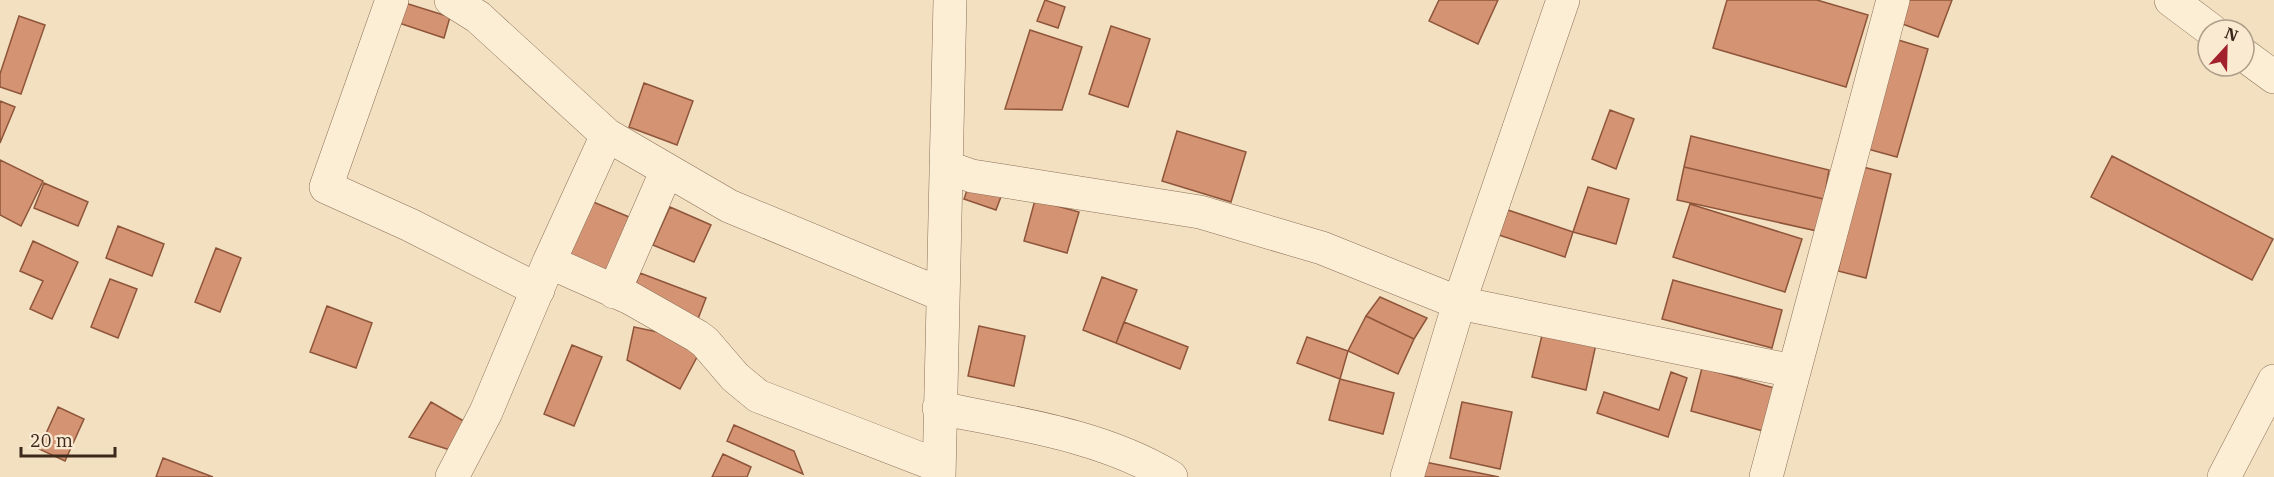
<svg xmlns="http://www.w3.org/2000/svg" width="2274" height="477" font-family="'IBM Plex Serif',serif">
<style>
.building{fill:#d49473;stroke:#8f553a;stroke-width:1.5}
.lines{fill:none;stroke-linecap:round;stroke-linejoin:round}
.street-casing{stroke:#8d7057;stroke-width:34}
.street{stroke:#fcedd5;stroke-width:33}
</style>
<rect width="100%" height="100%" fill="#f2e0c1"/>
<path class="building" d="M1045,0L1065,7L1058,28L1037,21Z
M1439,0H1498L1478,44L1429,21Z
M1727,0H1817L1868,15L1846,87L1713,48Z
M1896,0H1952L1938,37L1889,19Z
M402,2L450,17L444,38L396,22Z
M19,16L45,25L21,94L0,87V74Z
M1111,26L1150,39L1128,107L1089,94Z
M1030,30L1082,47L1062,110L1005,109Z
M1895,39L1928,49L1897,157L1864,148Z
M644,83L693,101L677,145L629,127Z
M0,101L15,107L0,143Z
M1610,110L1634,119L1616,169L1592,159Z
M1177,131L1246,152L1231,202L1162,181Z
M1691,136L1829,170L1824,199L1684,167Z
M2112,156L2273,239L2252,280L2091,197Z
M0,160L43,181L21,226L0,215Z
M1684,167L1824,199L1817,231L1677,200Z
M1863,167L1891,174L1866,278L1838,271Z
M972,176L1005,186L996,210L964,199Z
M44,183L88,202L78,226L34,208Z
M1588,187L1629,199L1616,244L1573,232Z
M1035,200L1079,212L1067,253L1024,241Z
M591,201L629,217L605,276L566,260Z
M1690,204L1802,239L1785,292L1673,257Z
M670,207L711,225L694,262L653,245Z
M1508,210L1573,232L1565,257L1499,235Z
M118,226L164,244L152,276L106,258Z
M33,241L78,262L52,319L30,309L43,281L20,271Z
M216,248L241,258L220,312L195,302Z
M640,273L706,298L696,324L630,298Z
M1102,277L1137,290L1116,343L1083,330Z
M110,279L137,289L118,338L91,327Z
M1673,280L1782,310L1772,348L1662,319Z
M1380,297L1427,318L1414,339L1366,316Z
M327,306L372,323L356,368L310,352Z
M1366,316L1414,339L1398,374L1348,351Z
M1124,322L1188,347L1180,369L1116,343Z
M979,326L1025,336L1014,386L968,376Z
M634,327L705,342L680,389L627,360Z
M1543,331L1596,344L1586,390L1532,377Z
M1307,337L1348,351L1340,379L1297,363Z
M572,345L602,357L574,426L544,414Z
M1702,368L1774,388L1763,431L1691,411Z
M1671,372L1687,378L1668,437L1597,413L1604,392L1659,410Z
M1340,379L1394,393L1383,434L1329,420Z
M431,402L467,423L466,455L409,437Z
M1462,402L1512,412L1500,469L1450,458Z
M58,407L84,419L65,461L39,449Z
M734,425L794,451L803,474L727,441Z
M723,454L751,467L747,477H712Z
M163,458L213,477H156Z
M1425,462L1499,477H1422Z"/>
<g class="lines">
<defs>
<path id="street" d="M392,0L326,187L410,225L538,290
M451,0L478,17L607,135L729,206L943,295
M2171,0L2211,30
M2244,55L2274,77
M946,167L972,176L1200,212L1322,248L1459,303L1793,371
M549,262L630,298L697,336L705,342L735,377L758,396L939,466
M614,292L667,170
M939,408C1018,424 1101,435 1171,477
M452,477L486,412L549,262L607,135
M939,477L950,0
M1407,477L1459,303L1563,0
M1766,477L1893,0
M2224,477L2274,381"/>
</defs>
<use href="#street" class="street-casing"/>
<use href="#street" class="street"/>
</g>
<g transform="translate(2226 48) rotate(22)"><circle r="28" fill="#f9ead1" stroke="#ad9d89" stroke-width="1.5"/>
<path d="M0-4.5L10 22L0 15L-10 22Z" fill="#a2212c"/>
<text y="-9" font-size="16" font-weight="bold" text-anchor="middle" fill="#3c291c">N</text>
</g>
<path d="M21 447v9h94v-9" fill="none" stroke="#3c291c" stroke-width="3"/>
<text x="30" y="447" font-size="18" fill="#3c291c" stroke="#f9ead1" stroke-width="4.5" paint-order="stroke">20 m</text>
</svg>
